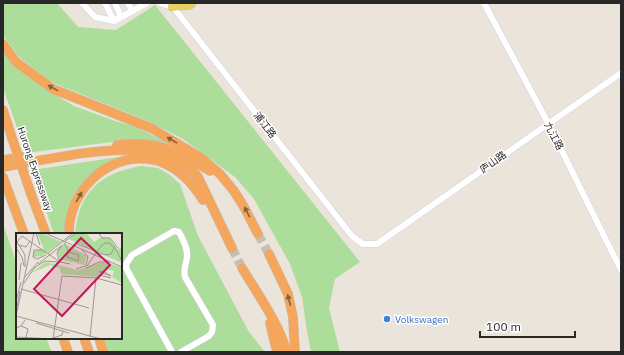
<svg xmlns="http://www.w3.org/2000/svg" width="624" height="355" font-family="'IBM Plex Sans','Noto Sans SC',sans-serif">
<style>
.green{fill:#addd9a}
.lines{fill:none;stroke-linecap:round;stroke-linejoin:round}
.highway-tunnel{stroke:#c3beb7;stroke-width:9;stroke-dasharray:9 4.5;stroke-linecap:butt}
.minor-casing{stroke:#d0d2e0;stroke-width:7}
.major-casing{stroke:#c3c3c3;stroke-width:9}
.highway-casing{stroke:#c3c3c3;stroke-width:10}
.minor{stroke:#fff;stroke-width:6}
.major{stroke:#e7d063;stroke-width:8}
.highway{stroke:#f3a65c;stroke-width:9}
.highway-bridge-casing{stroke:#c3c3c3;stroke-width:10;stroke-linecap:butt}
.highway-bridge{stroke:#f3a65c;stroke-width:9}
.oneway{fill:#83613f}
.shop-dot{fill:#3f7fe0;stroke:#fff;stroke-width:1.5}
.labels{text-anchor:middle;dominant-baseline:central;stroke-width:3;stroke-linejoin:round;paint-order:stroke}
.street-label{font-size:10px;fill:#282828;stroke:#fff}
.shop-label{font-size:10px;fill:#366cbe;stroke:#fff;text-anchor:start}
.inset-road{fill:none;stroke:#9c9993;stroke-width:1}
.view{fill:#c2185b;fill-opacity:0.15;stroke:#c2185b;stroke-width:2}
.inset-edge{fill:none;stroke:#282828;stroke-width:2}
</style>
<rect width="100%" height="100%" fill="#eae4db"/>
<path class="green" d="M3,3H57L78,27L116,30L155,5L360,262L335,279L329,308L340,352H311L307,331L302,297L290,264L254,199L235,177L183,139L148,121L56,84L46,78L20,58L3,35Z
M3,53L19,70L45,89L74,106L115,121L134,126L168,143V145L155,142L136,139L26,153L3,88Z
M119,157V160L100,168L69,211L65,234H54L32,170Z
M141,166L158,168L170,175L180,184L198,236L249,332L265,352H107L103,338H121V234H75C79,192 100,173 141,166Z
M3,224L17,265V338H46L52,352H3Z"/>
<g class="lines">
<path class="highway-tunnel" d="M258,234L269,254
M232,248L242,268"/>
<defs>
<path id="minor" d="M82,3L95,17L114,21L147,3
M105,3L114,21
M115,3L121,17
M128,3L132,11
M160,3L172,7
M170,3L352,236L363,244H377L621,73
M484,3L548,123L621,270
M172,352L126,268V264L132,255L174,231L179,232C183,240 188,248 187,257C186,266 183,268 185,277L213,325L212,332L209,336L181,352"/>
<path id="major" d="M172,7L190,5L192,3"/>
<path id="highway" d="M3,44L16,62L53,89L151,128L200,157L220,174L234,191L244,207L258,234
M3,110L12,138
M117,145C157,140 177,151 210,171
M3,160L23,157
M3,167C46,160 90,149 133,150C140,150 148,149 155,151C173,155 186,163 198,177L232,248
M3,177L24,234
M31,194L46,234
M69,234C68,192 106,154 148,159C152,160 157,160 161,162C180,169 192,183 203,200
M269,254L288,294L293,317L295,352
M242,268C254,288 283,330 286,352
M270,323L277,352
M63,338L68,352
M84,338L89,352
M99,338L103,352"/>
</defs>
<use href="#minor" class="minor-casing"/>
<use href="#major" class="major-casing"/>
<use href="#highway" class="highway-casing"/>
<use href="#minor" class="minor"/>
<use href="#major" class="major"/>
<use href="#highway" class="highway"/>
<defs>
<path id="highway-bridge" d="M12,138L31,194"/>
</defs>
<use href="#highway-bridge" class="highway-bridge-casing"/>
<use href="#highway-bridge" class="highway-bridge"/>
</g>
<defs><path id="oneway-solid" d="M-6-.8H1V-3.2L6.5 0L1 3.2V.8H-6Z"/></defs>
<g class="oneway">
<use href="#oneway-solid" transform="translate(53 88) rotate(-151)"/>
<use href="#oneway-solid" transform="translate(172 140) rotate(-149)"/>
<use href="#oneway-solid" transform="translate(79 197) rotate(-60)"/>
<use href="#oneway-solid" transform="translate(247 212) rotate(-118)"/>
<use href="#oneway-solid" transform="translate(289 300) rotate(-105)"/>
</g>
<circle class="shop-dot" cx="387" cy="319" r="4"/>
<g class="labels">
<g class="street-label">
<text transform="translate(265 125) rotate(52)">浦江路</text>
<text transform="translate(554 136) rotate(63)">九江路</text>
<text transform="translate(493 162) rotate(-35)">庐山路</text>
<text transform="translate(35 169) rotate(71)">Hurong Expressway</text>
</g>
<g class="shop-label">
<text x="395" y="319">Volkswagen</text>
</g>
</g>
<g transform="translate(16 233)">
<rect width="106" height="106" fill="#eae4db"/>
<path d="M21,0H25L45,9L26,23L17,24L18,18L28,16ZM60,0H70L78,9L85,4L94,5L101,16L106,14V30L53,6ZM48,10L71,23L68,32L44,26L41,18ZM30,29L62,37L83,30H93L106,35V50L96,44L98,38L90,36L83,39L82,44L45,41L44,35L34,32L15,40Z" fill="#addd9a"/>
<path class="inset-road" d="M20,0L24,12M29,0L106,34M83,0L86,5H94L102,15M48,9L60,0M48,10L52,17L51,23V24L62,28L63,22L52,19M3,12L10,14L14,8M98,13L106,28M0,15L6,24L8,33M26,17H18L17,24L21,26L30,22M66,17L72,24L70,32M31,21L57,0M43,27L41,20L46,12M22,31L45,13M9,34V22L1,9L6,3L44,29L54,31M18,35L29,28L42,29M70,35L83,29H94M60,36L72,32L75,27L86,12L89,10H94L98,15L95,21L90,22L83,20L77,17L61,11M83,39L87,38L95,43M83,39L95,43M83,42L95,45M9,44L22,29M3,47L5,30M8,50L19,34M5,56L73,75M0,68L5,49M1,74L4,58M0,83L85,106M0,83L18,0M20,90L53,100M5,93L12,96L10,104M0,95L5,93L9,87M0,104L36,106M74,104L80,45M37,105L46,102L47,98M37,106L46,43L80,45L106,52"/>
<path class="view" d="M65,5L94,32L46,83L18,56Z"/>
<rect width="106" height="106" class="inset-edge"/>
</g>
<rect width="624" height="355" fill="none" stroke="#282828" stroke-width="8"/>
<path d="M480 331v6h95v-6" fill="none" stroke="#282828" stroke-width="2"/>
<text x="486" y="331" font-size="12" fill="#282828" stroke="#ffffff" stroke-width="3" paint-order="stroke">100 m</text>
</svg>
